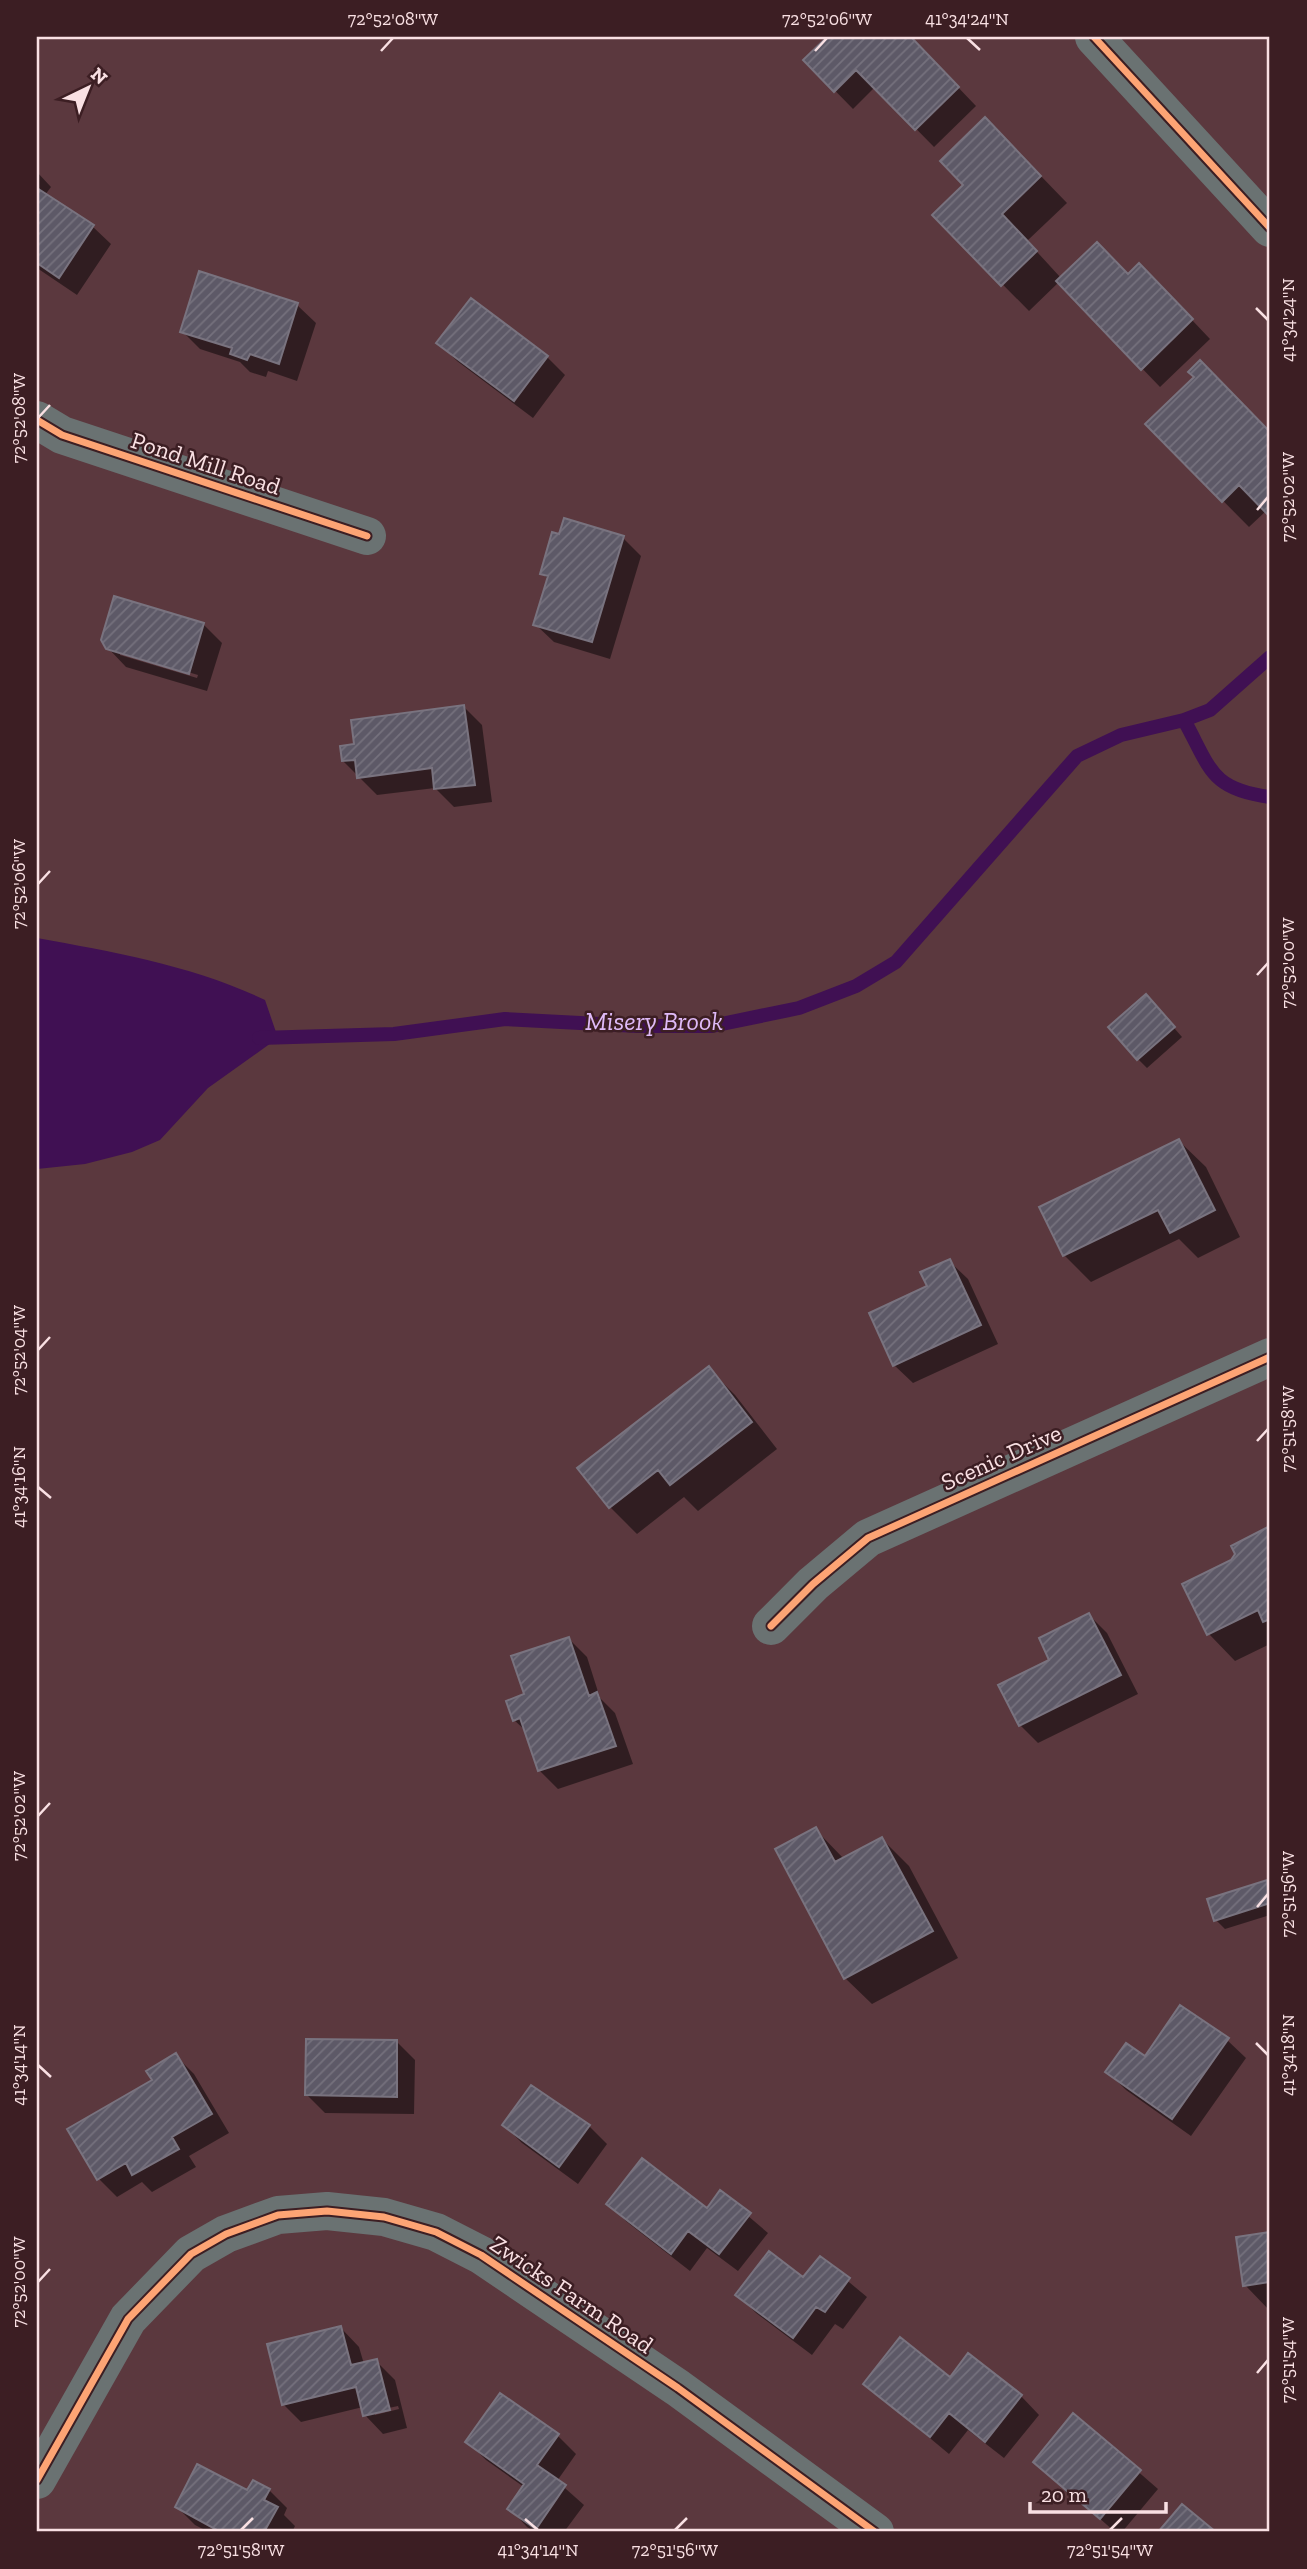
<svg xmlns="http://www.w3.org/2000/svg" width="1307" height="2569" font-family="'Zilla Slab',serif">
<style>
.water{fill:#401053}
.shadow{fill:#0007;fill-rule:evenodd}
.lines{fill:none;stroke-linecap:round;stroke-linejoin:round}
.stream{stroke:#401053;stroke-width:14}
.building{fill:url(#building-hatch);stroke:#79737f;stroke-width:2}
.minor{stroke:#6a7272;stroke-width:38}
.cycleway-casing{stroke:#3c1e23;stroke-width:11}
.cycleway{stroke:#fda474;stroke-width:7}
.ticks{fill:none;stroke:#f9e0e3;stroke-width:2.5}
.labels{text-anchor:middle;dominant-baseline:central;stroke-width:5;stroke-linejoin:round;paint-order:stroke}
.street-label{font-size:24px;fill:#f9e0e3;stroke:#3c1e23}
.water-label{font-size:26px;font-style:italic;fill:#dfbaf8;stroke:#3c1e23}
.neatline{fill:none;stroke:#f9e0e3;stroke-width:2.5}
.ticks-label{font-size:18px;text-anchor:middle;fill:#f9e0e3}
</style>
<defs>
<pattern id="building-hatch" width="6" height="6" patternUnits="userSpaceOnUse" patternTransform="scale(1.75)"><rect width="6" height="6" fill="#5d5967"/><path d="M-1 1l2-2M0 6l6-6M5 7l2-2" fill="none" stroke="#75717d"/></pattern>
</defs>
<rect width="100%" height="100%" fill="#5b383e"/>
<path class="water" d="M37,938C114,952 194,966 265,1000L278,1038L208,1088L160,1140L132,1152L85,1164L37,1169Z"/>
<path class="shadow" d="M829,37H910L976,106L934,147L875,87L853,109L805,60Z
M1012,146L1067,203L1027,241L1061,278L1128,276L1157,283L1210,339L1160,387L1059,282L1029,311L934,215Z
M37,172L51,187L45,195L92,226L111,244L77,295L37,268Z
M297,305L316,323L297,381L268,371L266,377L250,372L240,362L200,349L182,331Z
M439,343L547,357L565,375L533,418L457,361Z
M1200,363L1270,434V515L1266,511L1249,527L1147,424L1196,377Z
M623,538L641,556L610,659L554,642L535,624L549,580L542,573Z
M203,624L222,643L207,691L126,667L108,648ZM120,652L198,675L197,678L120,655Z
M464,707L482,725L492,802L454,807L435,788L377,795L343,761L356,746Z
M1154,1005L1182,1037L1147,1068L1138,1059Z
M1179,1141L1206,1167L1240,1237L1198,1258L1179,1239L1091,1282L1064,1255Z
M949,1261L968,1279L998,1344L913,1383L894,1365L929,1287Z
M709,1369L735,1395L777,1449L698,1511L684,1497L637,1534L610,1507Z
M1270,1528V1644L1235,1661L1209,1634L1237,1554L1233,1546Z
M1089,1615L1107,1633L1138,1694L1038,1743L1020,1725L1051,1660Z
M569,1639L587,1657L600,1698L615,1713L633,1764L558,1789L540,1771L527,1732L514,1720L526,1695Z
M816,1830L844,1859L882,1839L909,1866L958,1958L872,2004L845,1978Z
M1267,1882L1270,1885V1915L1225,1929L1216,1920Z
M1227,2040L1246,2058L1191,2136L1126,2090L1108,2072L1145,2058Z
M397,2042L415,2060L414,2114L325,2113L307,2095Z
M176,2056L194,2074L229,2133L189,2156L196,2167L152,2192L142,2182L117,2197L99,2179L154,2081Z
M504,2125L589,2126L607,2144L578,2184L522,2143Z
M721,2193L768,2233L738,2271L707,2248L690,2271L627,2222L608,2204L707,2210Z
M1270,2234V2311L1245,2285L1238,2239Z
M820,2258L867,2297L843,2329L835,2324L812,2355L756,2313L738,2295L804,2279Z
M341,2328L359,2347L364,2364L376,2361L395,2380L407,2428L383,2434L365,2415L363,2407L301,2422L283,2404ZM398,2406L399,2409L375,2415V2411Z
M950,2379L1021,2396L1039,2415L1004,2458L968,2430L949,2454L865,2384Z
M500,2395L558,2436L576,2454L557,2481L584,2505L564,2532H535L527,2527L509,2508L524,2487L486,2460L468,2442Z
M1073,2415L1158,2489L1122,2532H1115L1036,2462Z
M269,2490L287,2508L284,2515L295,2526L292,2532H209L195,2525L177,2507Z"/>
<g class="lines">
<path class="stream" d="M1184,720C1211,769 1210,789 1270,797
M259,1038L394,1034L505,1019L638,1026H712L799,1008L856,986L896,962L1077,756L1121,735L1184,720L1210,710L1270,657"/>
</g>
<path class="building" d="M827,37H911L959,87L915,130L856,70L834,92L803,60Z
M985,117L1041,176L1002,214L1037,251L1001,286L932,215L963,185L940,161Z
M37,188L94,225L59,278L37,263Z
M1097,242L1128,274L1139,263L1193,319L1141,370L1056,281Z
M199,271L298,303L279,364L250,354L247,360L230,354L232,348L180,332Z
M471,298L548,356L514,401L436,343Z
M1200,360L1270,432V517L1239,485L1222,502L1145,424L1194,377L1188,372Z
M564,518L624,536L592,642L533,625L548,576L540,574L552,532L559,534Z
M114,596L204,623L189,674L106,649L101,640Z
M464,705L475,785L434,789L432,768L357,778L355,760L342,761L340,746L354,744L351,720Z
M1146,994L1175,1027L1137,1060L1108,1027Z
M1179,1139L1215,1210L1170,1233L1158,1210L1063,1256L1039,1207Z
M950,1259L981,1325L893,1366L869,1313L927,1286L920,1272Z
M709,1366L752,1422L670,1485L658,1470L609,1508L577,1468Z
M1270,1526V1619L1263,1622L1258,1610L1207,1635L1182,1584L1231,1560L1235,1554L1231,1546Z
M1089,1613L1121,1675L1019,1726L998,1685L1049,1660L1039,1638Z
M569,1637L589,1696L597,1692L616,1746L538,1771L520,1718L513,1721L506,1701L524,1694L511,1656Z
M816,1827L835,1862L882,1837L933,1931L844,1979L775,1849Z
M1267,1880L1270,1903L1214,1921L1207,1899Z
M1180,2005L1229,2038L1172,2119L1105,2072L1126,2043L1145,2056Z
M306,2039L397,2040V2097L305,2095Z
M176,2053L212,2114L172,2137L179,2149L132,2175L126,2163L97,2180L67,2129L152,2080L146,2071Z
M531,2085L590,2125L559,2167L502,2125Z
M642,2158L707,2208L720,2190L751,2213L719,2254L688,2231L671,2254L606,2204Z
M1270,2232V2282L1243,2286L1236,2237Z
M769,2251L803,2277L820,2256L850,2278L825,2312L816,2307L793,2338L735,2295Z
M341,2326L351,2365L377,2359L390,2410L363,2416L356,2387L282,2405L267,2344Z
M900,2337L950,2377L968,2353L1022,2395L985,2442L949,2413L930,2437L863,2384Z
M500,2393L559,2434L537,2465L566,2485L536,2529L507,2509L524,2484L465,2442Z
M1073,2413L1141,2470L1100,2519L1033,2462Z
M197,2464L247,2490L253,2480L270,2489L264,2500L278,2507L264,2532H215L217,2530L175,2507Z
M1182,2504L1216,2532H1158Z"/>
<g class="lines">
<path class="minor" d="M1094,37L1270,228
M37,420L62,435L367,536
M771,1626L813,1584L868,1538L1270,1357
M37,2480L128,2319L191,2254L226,2234L278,2215L327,2211L384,2217L436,2232L481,2255L678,2388L875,2532"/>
<defs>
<path id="cycleway" d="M1094,37L1270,228
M37,420L62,435L367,536
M771,1626L813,1584L868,1538L1270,1357
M37,2480L128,2319L191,2254L226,2234L278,2215L327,2211L384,2217L436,2232L481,2255L678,2388L875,2532"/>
</defs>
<use href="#cycleway" class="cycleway-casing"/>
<use href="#cycleway" class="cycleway"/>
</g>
<path class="ticks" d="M967,38L980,50M381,51L393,38M815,51L827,38M1256,308L1268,320M38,418L50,405M1257,510L1268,497M38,884L50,871M1257,975L1268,963M38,1350L50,1337M1257,1441L1268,1429M38,1487L51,1498M38,1816L50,1803M1257,1907L1268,1894M1256,2043L1268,2055M38,2065L51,2077M38,2282L50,2269M1257,2373L1268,2360M525,2519L538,2530M241,2530L253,2518M675,2530L687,2518M1110,2530L1122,2518"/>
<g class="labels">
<g class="street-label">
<text transform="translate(206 463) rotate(18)">Pond Mill Road</text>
<text transform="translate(1001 1457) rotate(-24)">Scenic Drive</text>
<text transform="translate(572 2294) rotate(34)">Zwicks Farm Road</text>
</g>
<g class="water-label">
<text x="654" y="1021">Misery Brook</text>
</g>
</g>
<rect width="1307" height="2569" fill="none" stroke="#3c1e23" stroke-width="77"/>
<g transform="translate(88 88) rotate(43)" stroke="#3c1e23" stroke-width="5" paint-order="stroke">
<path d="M0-5L12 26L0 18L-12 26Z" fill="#f9e0e3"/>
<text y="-10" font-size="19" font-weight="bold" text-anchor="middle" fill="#f9e0e3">N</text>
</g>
<path d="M1030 2502v10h136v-10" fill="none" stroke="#f9e0e3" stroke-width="3.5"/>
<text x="1041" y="2502" font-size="21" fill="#f9e0e3" stroke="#3c1e23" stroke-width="5" paint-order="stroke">20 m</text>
<rect x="38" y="38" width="1230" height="2492" class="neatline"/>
<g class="ticks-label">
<text x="393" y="25">72°52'08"W</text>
<text x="827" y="25">72°52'06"W</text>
<text x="967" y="25">41°34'24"N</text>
<text transform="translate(1288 320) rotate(-90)" y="6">41°34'24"N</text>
<text transform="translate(19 418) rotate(-90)" y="6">72°52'08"W</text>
<text transform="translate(1288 497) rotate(-90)" y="6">72°52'02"W</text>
<text transform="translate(19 884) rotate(-90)" y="6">72°52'06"W</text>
<text transform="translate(1288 963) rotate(-90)" y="6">72°52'00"W</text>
<text transform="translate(19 1350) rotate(-90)" y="6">72°52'04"W</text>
<text transform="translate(1288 1429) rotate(-90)" y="6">72°51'58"W</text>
<text transform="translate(19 1487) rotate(-90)" y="6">41°34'16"N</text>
<text transform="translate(19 1816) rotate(-90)" y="6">72°52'02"W</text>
<text transform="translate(1288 1894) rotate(-90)" y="6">72°51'56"W</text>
<text transform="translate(1288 2055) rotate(-90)" y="6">41°34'18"N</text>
<text transform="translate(19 2065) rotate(-90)" y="6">41°34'14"N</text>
<text transform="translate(19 2282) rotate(-90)" y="6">72°52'00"W</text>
<text transform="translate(1288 2360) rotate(-90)" y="6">72°51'54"W</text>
<text x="241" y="2556">72°51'58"W</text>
<text x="538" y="2556">41°34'14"N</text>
<text x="675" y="2556">72°51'56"W</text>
<text x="1110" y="2556">72°51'54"W</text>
</g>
</svg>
